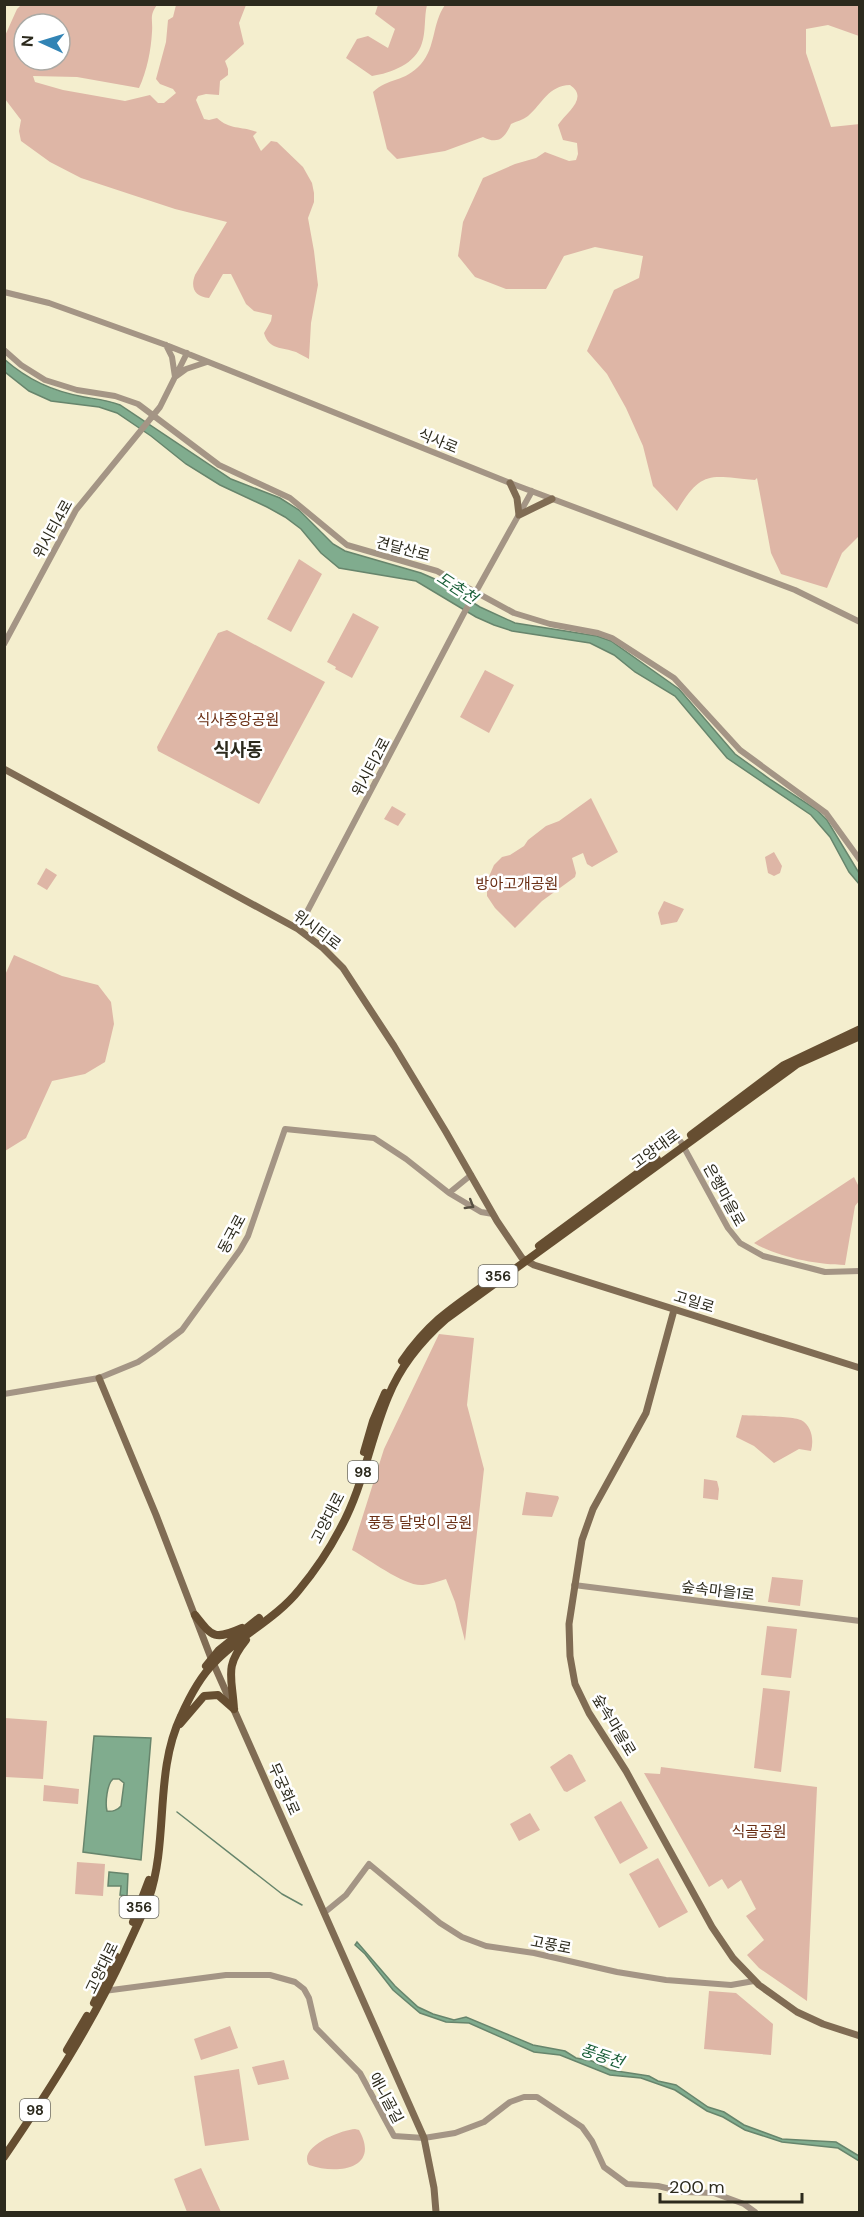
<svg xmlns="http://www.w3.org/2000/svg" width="864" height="2217" font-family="'DM Sans','Noto Sans KR',sans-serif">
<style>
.green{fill:#deb6a6;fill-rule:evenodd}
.water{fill:#80ac8e;stroke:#67856c;stroke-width:1.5;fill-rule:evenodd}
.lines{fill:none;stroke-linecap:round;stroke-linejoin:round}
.stream{stroke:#67856c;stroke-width:1.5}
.tertiary{stroke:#a49585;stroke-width:6}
.secondary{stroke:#806c54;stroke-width:7}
.primary{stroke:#664e31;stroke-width:8}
.oneway{stroke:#564f41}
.labels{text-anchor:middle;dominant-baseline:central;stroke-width:5;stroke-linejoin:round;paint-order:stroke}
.shield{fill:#fff;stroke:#6b6a61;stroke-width:1.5}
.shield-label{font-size:14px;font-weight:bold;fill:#2c2a1d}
.street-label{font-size:15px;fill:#2c2a1d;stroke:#fff}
.park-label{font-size:15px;fill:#6a2f15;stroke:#fff}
.water-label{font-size:16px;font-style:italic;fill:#1a5f39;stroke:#fff}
.quarter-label{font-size:18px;font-weight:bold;fill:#2c2a1d;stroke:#fff}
</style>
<rect width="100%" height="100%" fill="#f4eece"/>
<path class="green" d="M22,4L157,5C149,16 153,19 152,32C151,50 147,71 139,88L77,77L33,76L35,82L63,90L125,101L150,95L158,103H164L176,93L173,89L160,84L156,79L166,42L168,20L173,17L176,5H246L239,23L244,44L225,61L228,69V75L220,81L219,95L206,94L198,96L196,100L204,119L209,120L217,118C230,130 241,126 257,132L253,136L261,151L271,141L277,142L303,167L312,183L314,193V202L308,218L314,251L318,285L311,323L309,359C305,357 300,354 296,352C282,347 269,350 264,333L271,321L272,315L254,311L246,304L231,274H223L209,298C195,297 190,288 195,275L227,222L175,209L81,178L50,162L21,141L19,131L21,120L5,99L4,38L17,9ZM24,24H60V60H24Z
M403,5H427C424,17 426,31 422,43C416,64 391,73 372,76L346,58L357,39L368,36L388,48L395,29L375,14L378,5Z
M445,5H859V36L828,25L806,29V53L831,127L860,124L859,536L842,553L827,588L781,574L771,553L757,478L755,480C710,476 702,469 677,511L653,486L643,446L626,408L607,374L587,351L614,290L639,278L643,256L595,247L564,256L546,289H506L475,277L458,256L463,222L483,178L515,164L536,158L545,152L569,161L576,160L578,154L577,143L563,140L558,125C567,112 589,98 570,85C548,86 543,103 528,116C523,120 517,121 511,124C505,138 498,145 483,137L445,151L397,159L387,149L373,92C389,77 404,83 421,64C436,47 432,23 445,5Z
M299,559L322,574L291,632L267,619Z
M353,613L379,627L352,678L335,669L336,667L327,662Z
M227,630L325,682L259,804L158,751L157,747L218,633Z
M485,670L514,685L489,733L460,717Z
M591,798L618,852L592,867L587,864L583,853L572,858L576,873L575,877L542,901L515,928L495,908L487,896V881L494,865L502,857L510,855L524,846L528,840L546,826L559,821Z
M392,806L406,814L398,826L384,819Z
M774,852L782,866L780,873L774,876L768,873L765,857Z
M46,868L57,875L47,890L37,884Z
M664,901L684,909L677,922L661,925L658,913Z
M14,955L62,976L98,985L111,1002L114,1024L105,1062L85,1074L52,1081L26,1138L5,1151V975Z
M854,1177L859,1187V1201L855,1206L845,1265C818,1265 777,1257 754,1243Z
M439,1334L474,1338L467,1405L484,1469L465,1641L455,1602L446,1579C439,1581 431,1584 423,1585C405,1587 369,1559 352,1550L384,1449Z
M742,1415C754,1416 793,1416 801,1420C812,1426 814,1440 811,1451L799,1449L774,1463L754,1446L736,1437Z
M704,1479L717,1481L719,1489L718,1500L703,1498Z
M526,1492L558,1496L559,1498L552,1517L522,1515Z
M772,1577L803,1580L800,1606L768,1602Z
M767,1626L797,1629L791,1678L761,1675Z
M763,1688L790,1691L781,1772L754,1768Z
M5,1718L47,1721L43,1779L5,1777Z
M569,1754L572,1755L586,1781L567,1792L564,1791L550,1767Z
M661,1767L817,1787L807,2001L759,1968L747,1955L764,1940L746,1916L756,1909L741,1880L728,1889L722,1879L709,1887L644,1773L660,1774Z
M44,1785L79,1789L78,1804L43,1801Z
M621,1801L648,1848L620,1864L594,1817Z
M530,1813L540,1830L519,1841L510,1824Z
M658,1858L688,1912L659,1928L629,1874Z
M77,1862L105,1864L103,1896L75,1894Z
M709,1991L736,1993L773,2024L771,2055L704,2049Z
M230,2026L238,2048L201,2060L194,2039Z
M284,2060L289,2079L258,2085L252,2067Z
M239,2069L249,2140L205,2146L194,2076Z
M355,2129L359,2130C381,2169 337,2175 309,2165C297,2147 341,2130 355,2129Z
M201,2168L221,2212H187L174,2179Z"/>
<path class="water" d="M4,359C28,380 52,391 84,397C96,399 108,400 120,405L231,479L280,498L299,510L333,544L345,551L421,573L437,580L480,607L515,623L597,636L611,641L679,689L735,754L771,780L817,810L827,820L859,873V884L849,872L830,837L811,815L727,758L675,696L635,672L614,655L590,643L512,631L494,625L476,617L416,581L339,568L321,553L301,529L285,517L267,507L220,485L186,464L151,436L117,413L99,407L51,401L29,391L5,372Z
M94,1736L151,1738L141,1860L83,1852ZM113,1779H119L124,1783L121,1806C118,1810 112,1812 107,1811C105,1803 107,1784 113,1779Z
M109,1872L128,1874L127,1896L120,1895L121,1886H108Z
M357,1942L395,1986L418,2007L433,2014L454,2020L466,2017L533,2045L565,2051L576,2058L592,2061L610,2070L649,2076L658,2081L676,2085L708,2107L724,2112L744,2125L782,2139L836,2142L859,2156V2161L838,2148L782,2142L745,2130L723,2117L707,2111L675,2090L641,2078L610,2075L560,2055L534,2052L469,2023L446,2022L420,2013L393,1990L365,1954L355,1945Z"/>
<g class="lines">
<path class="stream" d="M177,1812L282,1894L302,1905"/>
<path class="tertiary" d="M4,292L49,303L166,345L510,483L795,590L860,622
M166,345L172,357L175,377L186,369L207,362
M4,350L21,365L45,380L77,390L115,396L138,404L219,465L290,498L347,545L437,571L514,613L550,624L598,633L612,638L674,678L740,750L826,813L860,860
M4,644L76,510L160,407L187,353
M298,929L463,615L532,491
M681,1142L728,1228L740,1243L763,1256L825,1272L860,1271
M449,1193L481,1212L493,1214
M4,1394L99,1378L138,1362L153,1352L182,1330L240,1250L248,1236L285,1129L374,1138L406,1159L449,1193L471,1175
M574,1585L860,1621
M324,1913L346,1895L369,1864L440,1923L462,1937L486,1946L534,1953L617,1972L666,1980L731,1985L754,1981
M104,1991L226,1975H270L295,1982L304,1989L309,1998L316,2028L360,2073L394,2136L424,2138L455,2133L484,2122L510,2102L524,2097H537L582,2127L592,2141L604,2167L627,2184L658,2186L683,2192L714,2193L744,2204L755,2212"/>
<path class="secondary" d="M510,483L517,498L519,515L552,499
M4,769L298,929L323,948L343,968L394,1046L446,1132L497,1221L522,1258L534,1265L860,1368
M674,1310L646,1413L593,1509L582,1540L569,1624L570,1656L575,1684L589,1713L626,1771L712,1927L733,1958L759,1985L797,2012L823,2024L860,2036
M99,1378L156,1515L211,1658L424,2138L434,2188L436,2212"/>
<path class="primary" d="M691,1135L784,1065L860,1029
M539,1246L657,1159
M402,1361C427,1325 447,1311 483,1286
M364,1452L373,1421L385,1393
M195,1615C213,1638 215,1640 242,1628
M206,1666L219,1650L259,1618
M234,1709C232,1676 224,1667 246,1640
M180,1724L204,1696L218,1695L234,1709
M133,1922L149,1880
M94,2003L117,1957
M67,2050L87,2016
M4,2157C49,2091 92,2024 125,1952C133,1934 142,1916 149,1898C169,1839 154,1773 181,1716C189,1698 200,1677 214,1663C239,1636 276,1619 299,1590C314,1572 329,1550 340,1529C363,1488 370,1440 388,1397C400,1367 422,1340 446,1319L789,1070L797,1064L860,1036"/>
</g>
<defs><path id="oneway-chevron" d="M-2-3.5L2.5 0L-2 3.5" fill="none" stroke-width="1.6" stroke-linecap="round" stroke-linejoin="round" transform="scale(1.5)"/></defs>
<use class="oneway" href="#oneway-chevron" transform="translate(470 1205) rotate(31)"/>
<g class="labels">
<g class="shield">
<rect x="478.5" y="1265" width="39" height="22" rx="4.5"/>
<rect x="348" y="1461" width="30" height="22" rx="4.5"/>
<rect x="119.5" y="1896" width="39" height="22" rx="4.5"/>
<rect x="20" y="2099" width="30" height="22" rx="4.5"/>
</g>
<g class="shield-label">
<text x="498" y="1276">356</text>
<text x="363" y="1472">98</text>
<text x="139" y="1907">356</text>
<text x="35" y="2110">98</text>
</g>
<g class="street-label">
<text transform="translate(438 441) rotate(22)">식사로</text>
<text transform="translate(53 529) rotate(-61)">위시티4로</text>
<text transform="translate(403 549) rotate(15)">견달산로</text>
<text transform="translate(371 767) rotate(-62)">위시티2로</text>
<text transform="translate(317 930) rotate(37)">위시티로</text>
<text transform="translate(656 1149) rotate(-36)">고양대로</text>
<text transform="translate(724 1195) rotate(61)">은행마을로</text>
<text transform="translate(232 1234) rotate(-62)">동국로</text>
<text transform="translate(694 1302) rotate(17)">고일로</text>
<text transform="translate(328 1518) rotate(-63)">고양대로</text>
<text transform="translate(718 1591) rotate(7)">숲속마을1로</text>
<text transform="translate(614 1725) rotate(59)">숲속마을로</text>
<text transform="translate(284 1789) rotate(66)">무궁화로</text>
<text transform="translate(551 1945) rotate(11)">고풍로</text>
<text transform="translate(102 1968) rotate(-64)">고양대로</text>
<text transform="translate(386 2098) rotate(62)">애니골길</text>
</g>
<g class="park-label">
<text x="238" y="720">식사중앙공원</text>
<text x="517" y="884">방아고개공원</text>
<text x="420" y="1523">풍동 달맞이 공원</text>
<text x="759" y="1832">식골공원</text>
</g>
<g class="water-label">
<text transform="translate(457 588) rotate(33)">도촌천</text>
<text transform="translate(602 2056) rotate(19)">풍동천</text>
</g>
<g class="quarter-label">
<text x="238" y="750">식사동</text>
</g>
</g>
<rect width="864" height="2217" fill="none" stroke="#2c2a1d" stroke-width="12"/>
<g transform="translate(42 42) rotate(274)"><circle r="28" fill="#ffffff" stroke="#abaaa5" stroke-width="1.5"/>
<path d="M0-4.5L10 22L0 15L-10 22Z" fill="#3284b5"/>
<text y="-9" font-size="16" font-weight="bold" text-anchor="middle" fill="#2c2a1d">N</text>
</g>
<path d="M660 2193v9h142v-9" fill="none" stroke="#2c2a1d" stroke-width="3"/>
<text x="669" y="2193" font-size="18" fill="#2c2a1d" stroke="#ffffff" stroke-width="4.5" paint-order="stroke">200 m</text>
</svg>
